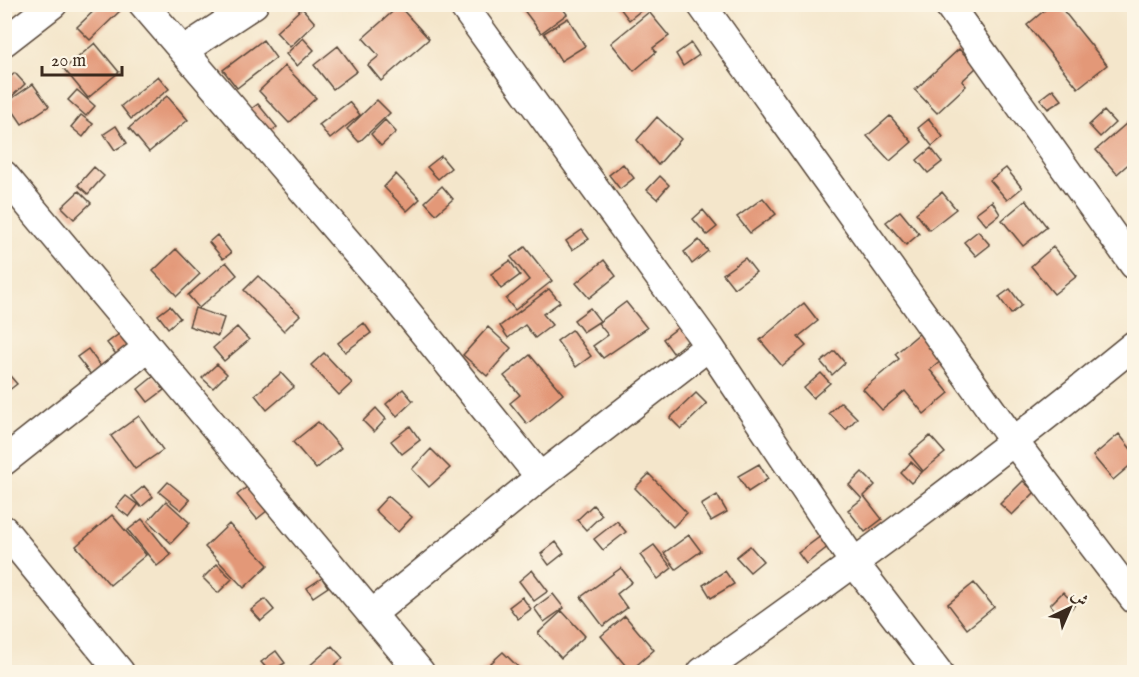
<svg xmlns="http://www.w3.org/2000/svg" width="1139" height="677" font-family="'IM FELL English',Amiri,serif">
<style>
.building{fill:#e39878}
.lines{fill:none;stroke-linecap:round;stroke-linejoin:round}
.street-casing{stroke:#574638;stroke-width:31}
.street{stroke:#fff;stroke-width:28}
</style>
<rect width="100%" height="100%" fill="#fcf5e5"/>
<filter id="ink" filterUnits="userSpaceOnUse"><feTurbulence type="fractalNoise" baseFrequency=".0167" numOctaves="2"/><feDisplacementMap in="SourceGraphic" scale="12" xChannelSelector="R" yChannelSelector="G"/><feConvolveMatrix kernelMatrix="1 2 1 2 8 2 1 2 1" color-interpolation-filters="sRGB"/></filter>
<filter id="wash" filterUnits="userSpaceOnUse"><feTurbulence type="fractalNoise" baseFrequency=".008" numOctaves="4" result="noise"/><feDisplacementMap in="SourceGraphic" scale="24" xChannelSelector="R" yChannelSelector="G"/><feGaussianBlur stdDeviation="1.35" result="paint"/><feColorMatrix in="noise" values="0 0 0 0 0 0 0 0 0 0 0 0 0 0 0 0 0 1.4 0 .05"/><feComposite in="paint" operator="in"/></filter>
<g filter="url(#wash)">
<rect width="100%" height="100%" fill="#f4e6cb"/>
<g id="blocks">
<path class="building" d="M101,4H118L122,9L90,40L77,27Z
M617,4H649L629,20Z
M1052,4H1058L1107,65L1078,88L1027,25Z
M520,5H560L567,14L541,33Z
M399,6L429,39L381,81L368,65L379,56L363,38Z
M302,8L315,23L290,47L276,32Z
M649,12L669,36L653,48L656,52L634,71L611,43Z
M568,18L585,46L561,61L544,33Z
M303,38L314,50L297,66L286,54Z
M263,40L276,58L237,88L223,70Z
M95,43L119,72L88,98L64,69Z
M691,43L699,55L683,66L676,54Z
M338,46L357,71L333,89L314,65Z
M959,49L977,67L962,81L966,86L937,113L915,90Z
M285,66L316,98L289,123L259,91Z
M15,73L25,84L8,100L4,97V82Z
M158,76L169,89L131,119L121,106Z
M33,84L49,106L22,124L7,102Z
M1053,89L1062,100L1048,109L1040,99Z
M77,90L95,106L86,116L68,100Z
M167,96L188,120L149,152L129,128Z
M377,100L390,113L359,142L347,129Z
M349,102L360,115L330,139L319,125Z
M258,104L277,127L264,136L246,113Z
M1104,111L1115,123L1100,137L1089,125Z
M81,115L93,124L83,137L71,127Z
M890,116L912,142L890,161L867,136Z
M657,117L681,139L658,165L637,140Z
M1134,117V159L1117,174L1096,150Z
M929,119L943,137L932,146L918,128Z
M385,120L396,132L381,146L371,134Z
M116,126L127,143L115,150L104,134Z
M931,148L942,162L928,173L917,160Z
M441,156L451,168L438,179L427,167Z
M623,164L634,178L620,189L609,175Z
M94,167L104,176L88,194L78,185Z
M1006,168L1022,188L1007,200L990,180Z
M396,174L420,199L407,211L384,187Z
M660,176L669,185L657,199L647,190Z
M442,186L453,199L436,214L425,202Z
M79,191L91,203L74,219L62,207Z
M942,192L956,209L929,230L916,213Z
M763,198L776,214L750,233L737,217Z
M1026,200L1047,227L1023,246L1002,220Z
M992,201L1000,214L986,225L976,213Z
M703,210L717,227L707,235L693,219Z
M900,211L919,234L906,245L886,222Z
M582,230L589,239L572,250L566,241Z
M978,231L990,245L976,256L964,242Z
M217,235L231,253L223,259L209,242Z
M699,240L708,251L692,264L684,252Z
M525,247L552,281L515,310L506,299L529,280L511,257Z
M1053,247L1077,276L1054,294L1031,266Z
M176,249L200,274L177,296L153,271Z
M745,258L756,272L734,288L723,274Z
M604,260L616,276L589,298L576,283Z
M510,261L520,275L501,289L491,274Z
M226,262L237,275L199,308L188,295Z
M258,276L300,315L284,331L244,290Z
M549,289L560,302L543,314L552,325L535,338L525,325L508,338L500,326Z
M1010,289L1022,305L1011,314L999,297Z
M626,302L647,328L603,358L593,346L608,335L598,323Z
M804,303L818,321L798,337L806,346L782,366L760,340Z
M170,306L180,318L168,328L158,315Z
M195,308L224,318L218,336L189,326Z
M590,308L600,321L583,332L574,320Z
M364,323L371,333L345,352L338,343Z
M684,323L694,336L673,353L663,339Z
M237,327L249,340L224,361L213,348Z
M488,327L511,348L487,376L463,355Z
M572,330L591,356L576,367L557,341Z
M920,333L942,360L930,370L949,393L924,414L905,391L882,410L863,389L899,359L895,354Z
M119,334L130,349L119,358L107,343Z
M88,349L102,368L92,376L77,357Z
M835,351L845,363L832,375L821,362Z
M324,353L352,383L339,395L311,365Z
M530,355L563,394L527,424L510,403L520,395L504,376Z
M217,364L227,374L213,388L202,378Z
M4,369L17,384L4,394Z
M281,373L294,387L267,410L255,395Z
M821,373L830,383L813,398L804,388Z
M154,376L164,390L148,402L138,389Z
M403,389L413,401L397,416L386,404Z
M696,393L707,404L681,429L670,418Z
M841,402L857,418L846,430L829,413Z
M376,408L386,419L374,432L363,421Z
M139,416L163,450L135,469L111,436Z
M318,422L341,448L316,469L293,442Z
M410,426L420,440L402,454L391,441Z
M1119,434L1134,453V462L1113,480L1093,456Z
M930,436L945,453L923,471L909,454Z
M431,449L450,468L429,487L412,469Z
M911,462L922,472L911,483L901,473Z
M759,464L768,479L748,492L738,476Z
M862,472L875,485L864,496L882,519L865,532L848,510L862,499L849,485Z
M649,474L687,513L673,527L635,488Z
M1023,481L1035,492L1012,515L1000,504Z
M168,482L190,500L181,510L159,492Z
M144,486L153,497L141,507L132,496Z
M248,486L268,510L257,519L237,495Z
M717,495L727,512L711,521L701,505Z
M126,496L138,505L129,517L116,507Z
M388,496L412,517L398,532L375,510Z
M166,501L190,523L171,543L148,521Z
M593,505L602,515L586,530L577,520Z
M112,515L146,555L110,585L76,546Z
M142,519L171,555L157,566L128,530Z
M617,521L626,532L603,550L594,539Z
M229,524L268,565L244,588L205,547Z
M689,535L701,551L676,569L664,553Z
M821,536L829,546L806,564L798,553Z
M556,542L564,553L549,565L541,554Z
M654,545L672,568L658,579L640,555Z
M750,546L763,561L750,572L736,557Z
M217,564L232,579L218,593L203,578Z
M621,568L632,582L617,594L627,608L603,626L581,597Z
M532,570L548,591L534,601L519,581Z
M725,571L734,584L711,598L703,585Z
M322,578L328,587L313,597L307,588Z
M974,583L994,607L967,629L948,604Z
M1063,592L1075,605L1062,617L1050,605Z
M553,594L564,608L544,622L534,608Z
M522,597L531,609L518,619L509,607Z
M265,599L274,610L261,621L251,610Z
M562,611L585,636L561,658L538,633Z
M625,616L654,650L630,671L601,636Z
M332,646L343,658L326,672H311L307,668Z
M276,651L285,663L270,672L261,662Z
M503,652L523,672H481Z"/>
</g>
</g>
<g filter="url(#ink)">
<use href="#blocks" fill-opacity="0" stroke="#574638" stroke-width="1.5"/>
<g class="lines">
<defs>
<path id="street" d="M143,4L399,302L540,477
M462,4L709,346L855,564L938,672
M701,4L1015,443L1134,599
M948,4L1134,265
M4,42L53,4
M184,50L254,4
M4,175L420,672
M4,461L147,348
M4,530L120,672
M373,613L540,477L709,346
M702,672C850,568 994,460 1134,345"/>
</defs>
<use href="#street" class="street-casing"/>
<use href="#street" class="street"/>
</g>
</g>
<rect width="1139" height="677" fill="none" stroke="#fcf5e5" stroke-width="24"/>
<g transform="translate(1070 608) rotate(44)" stroke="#fcf5e5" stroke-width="4.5" paint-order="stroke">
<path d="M0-4.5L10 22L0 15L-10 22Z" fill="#3b2a1e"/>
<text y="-9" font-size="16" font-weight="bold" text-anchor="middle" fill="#3b2a1e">ش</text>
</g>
<path d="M42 66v9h80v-9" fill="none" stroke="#3b2a1e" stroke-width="3"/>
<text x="51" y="66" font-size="18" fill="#3b2a1e" stroke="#fcf5e5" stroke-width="4.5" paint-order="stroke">20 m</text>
</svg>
